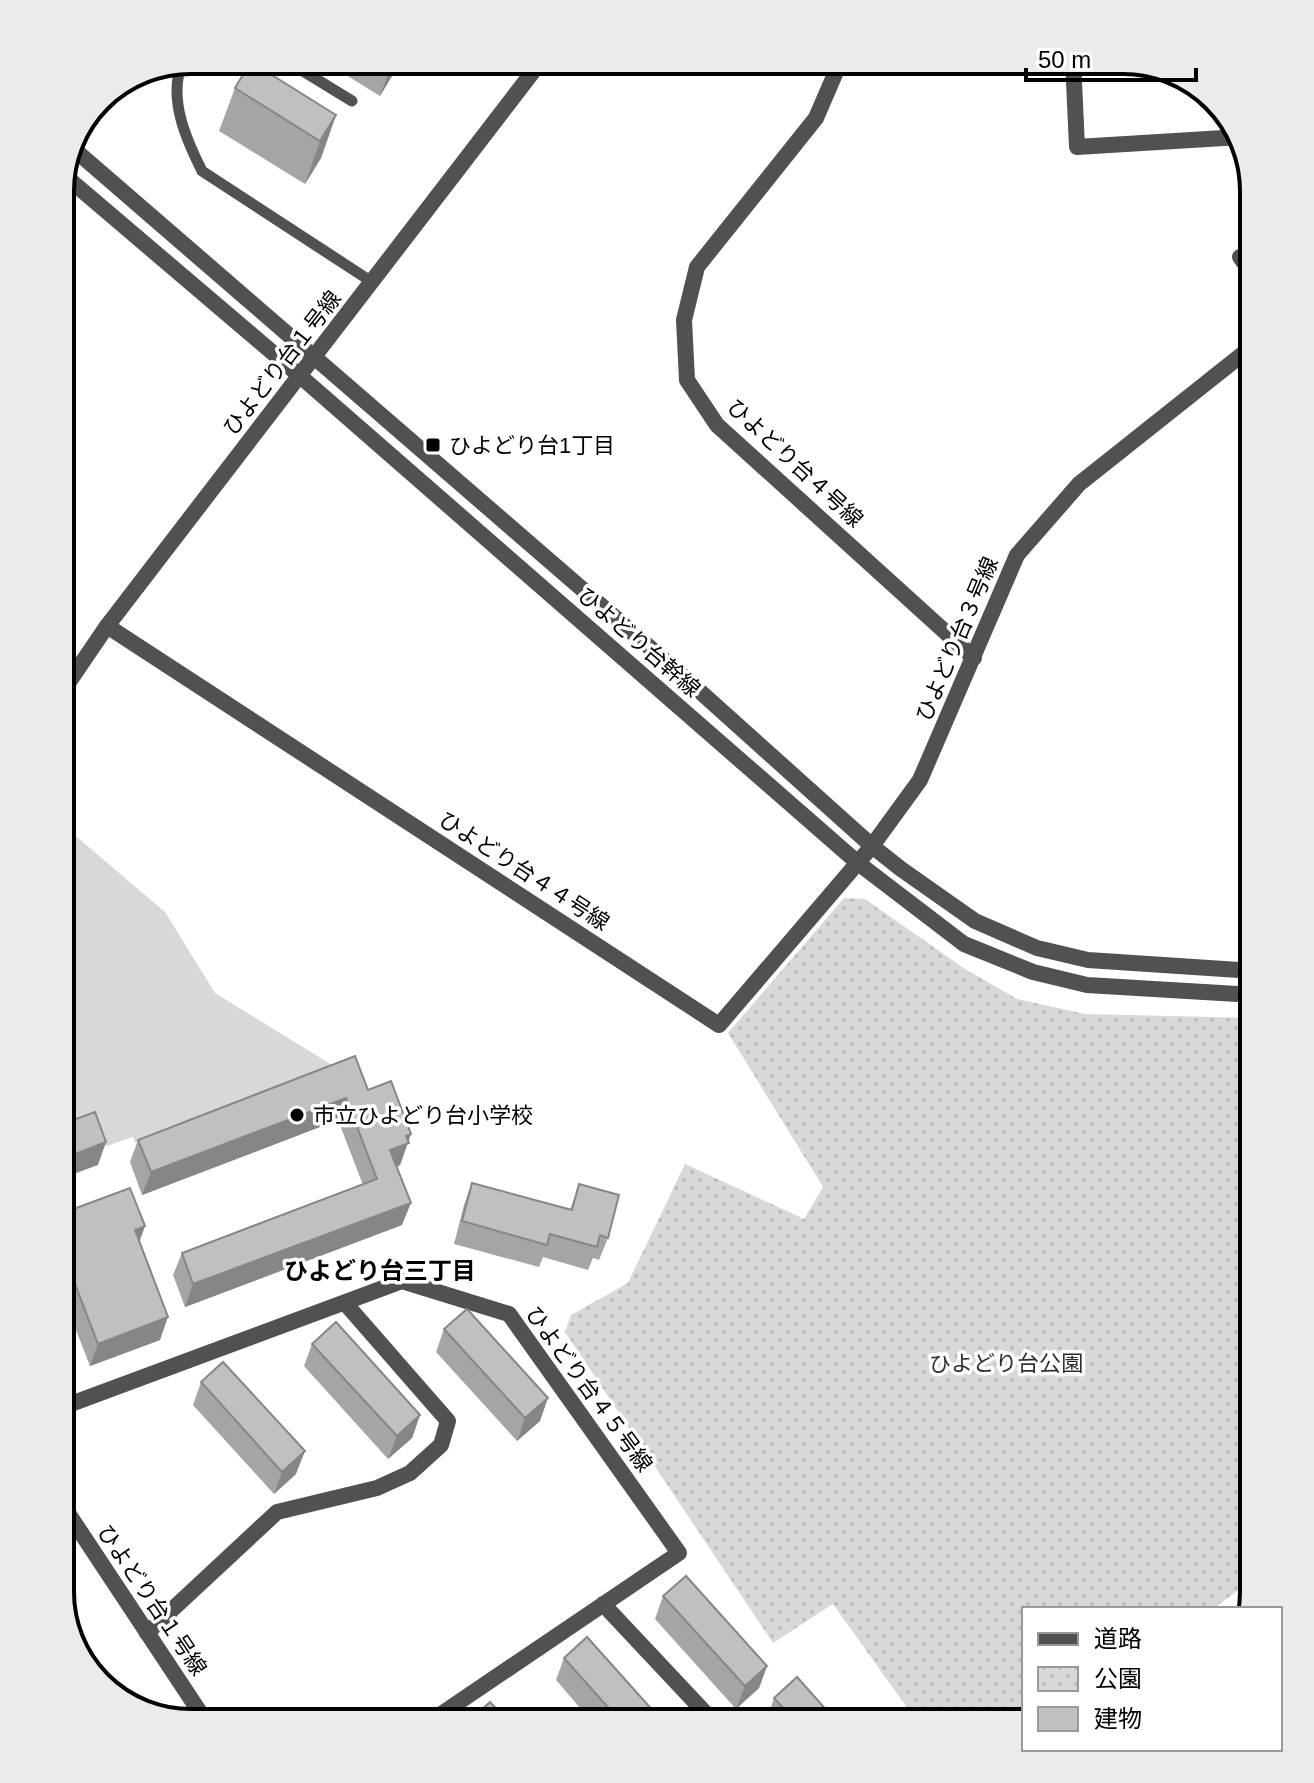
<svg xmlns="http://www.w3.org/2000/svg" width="1314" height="1783" font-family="Arial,'Noto Sans JP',sans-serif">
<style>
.green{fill:#d8d8d8}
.park{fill:url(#park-dots)}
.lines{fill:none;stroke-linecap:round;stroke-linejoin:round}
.service{stroke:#515151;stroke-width:11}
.minor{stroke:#515151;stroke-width:16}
.tertiary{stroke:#515151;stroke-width:16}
.wall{fill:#a5a5a5}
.shaded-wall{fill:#868686}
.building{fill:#c0c0c0;stroke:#868686;stroke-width:2}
.poi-dot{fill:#000;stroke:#fff;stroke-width:3}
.labels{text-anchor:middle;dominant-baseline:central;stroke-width:7;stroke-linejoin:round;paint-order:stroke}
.street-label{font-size:22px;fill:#000;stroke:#fff}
.poi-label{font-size:22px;fill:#000;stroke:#fff;text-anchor:start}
.park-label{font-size:22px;fill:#2f2f2f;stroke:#fff}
.neighbourhood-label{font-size:24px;font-weight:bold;fill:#000;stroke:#fff}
.rim{fill:none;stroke:#000;stroke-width:4}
</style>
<defs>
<pattern id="park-dots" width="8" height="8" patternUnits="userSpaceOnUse" patternTransform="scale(2)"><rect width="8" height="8" fill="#d8d8d8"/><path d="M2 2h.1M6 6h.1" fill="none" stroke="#b8b8b8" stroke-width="1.8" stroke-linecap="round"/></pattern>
</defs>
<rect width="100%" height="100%" fill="#fff"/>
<path class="green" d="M64,826L165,912L215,993L340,1070L135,1143L133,1137L95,1150L60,1128V830Z"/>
<path class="park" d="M844,898L865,899L965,969L1017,999L1085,1014L1254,1018V1578L1213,1609H1024V1723H918L833,1604L773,1643L565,1332L571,1315L628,1283L685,1164L804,1219L823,1187L728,1033Z"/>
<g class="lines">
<path class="service" d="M285,60L352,101
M182,63C168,99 186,139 202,171L372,282"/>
<path class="minor" d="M834,60L835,74L816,118L697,267L684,320L687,380L717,425L974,658
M1073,60L1077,147L1240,137
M1240,257L1254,276
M107,626L719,1025L872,846L920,780L1017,555L1079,484L1254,345
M60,1408L402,1281L509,1314L679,1553L428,1723
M603,1604L711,1719L712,1723
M147,1633L277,1512L377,1488L410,1473L441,1445L448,1421L345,1303"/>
<path class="tertiary" d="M76,151L685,678L872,846L901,869L975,921L1037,948L1088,960L1254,971
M64,175L300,376L858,863L964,944L1033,972L1087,985L1254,995
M60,695L107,626L542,60
M60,1501L207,1723"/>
</g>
<path class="wall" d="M322,60H399L395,71L380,96Z
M235,88L336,115L321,158L305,184L219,131Z
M368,1090L411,1134L400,1165L397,1167L402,1225L185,1307L173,1275L182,1253L363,1185L338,1120L142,1195L130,1162L138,1140Z
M472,1183L570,1210L579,1184L608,1238L599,1260L593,1258L588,1270L543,1257L539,1267L454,1244L464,1205Z
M60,1214L139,1242L160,1340L90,1366L60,1289Z
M444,1329L540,1421L517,1441L436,1352Z
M312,1344L420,1415L412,1438L388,1459L304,1366Z
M201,1382L296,1474L274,1494L193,1405Z
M663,1596L767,1666L759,1688L736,1709L655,1619Z
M564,1658L664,1723H593L556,1680Z
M774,1698L838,1723H768L766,1721Z"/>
<path class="shaded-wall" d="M393,60H399L395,71L380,96Z
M336,115L321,158L305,184L320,141Z
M346,1098L338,1120L142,1195L151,1172Z
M411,1134L400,1165L382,1172L390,1150L406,1136Z
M106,1142L98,1165L60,1179V1160Z
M411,1203L402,1225L185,1307L193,1284Z
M145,1226L137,1249L135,1230Z
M168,1317L160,1340L90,1366L98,1344Z
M548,1398L540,1421L517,1441L525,1418Z
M420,1415L412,1438L388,1459L397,1436Z
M305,1451L296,1474L274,1494L282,1472Z
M767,1666L759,1688L736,1709L745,1686Z"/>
<path class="building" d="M251,62L336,115L320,141L235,88Z
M355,1056L368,1090L391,1081L411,1134L406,1136L409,1143L390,1150L411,1203L193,1284L182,1253L377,1179L346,1098L151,1172L138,1140Z
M95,1112L106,1142L60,1160V1125Z
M472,1183L572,1210L579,1184L619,1195L608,1238L600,1235L597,1247L550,1234L547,1245L462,1221Z
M130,1188L145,1226L135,1230L168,1317L98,1344L60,1245V1214Z
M467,1309L548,1398L525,1418L444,1329Z
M336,1322L420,1415L397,1436L312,1344Z
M223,1362L305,1451L282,1472L201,1382Z
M686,1576L767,1666L745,1686L663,1596Z
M587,1637L664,1723H622L564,1658Z
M797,1677L838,1723H797L774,1698Z
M490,1702L509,1723H469L468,1722Z"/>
<g class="poi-dot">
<rect x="425" y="437" width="16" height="16" rx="4"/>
<circle cx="297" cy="1115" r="8"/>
</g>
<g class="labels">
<g class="street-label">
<text transform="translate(282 363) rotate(-52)">ひよどり台１号線</text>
<text transform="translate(795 463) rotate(43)">ひよどり台４号線</text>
<text transform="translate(957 639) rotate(-67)">ひよどり台３号線</text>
<text transform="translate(639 642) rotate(41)">ひよどり台幹線</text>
<text transform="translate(524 871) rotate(33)">ひよどり台４４号線</text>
<text transform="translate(589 1389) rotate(54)">ひよどり台４５号線</text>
<text transform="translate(152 1600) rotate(56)">ひよどり台１号線</text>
</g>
<g class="poi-label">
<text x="449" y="445">ひよどり台1丁目</text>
<text x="313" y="1115">市立ひよどり台小学校</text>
</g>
<g class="park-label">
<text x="1006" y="1363">ひよどり台公園</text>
</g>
<g class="neighbourhood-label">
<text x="380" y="1270">ひよどり台三丁目</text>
</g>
</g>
<path d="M0 0H1314V1783H0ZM191 74H1123A117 117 0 0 1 1240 191V1592A117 117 0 0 1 1123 1709H191A117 117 0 0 1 74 1592V191A117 117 0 0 1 191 74Z" fill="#ebebeb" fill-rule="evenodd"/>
<path class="rim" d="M191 74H1123A117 117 0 0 1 1240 191V1592A117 117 0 0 1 1123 1709H191A117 117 0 0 1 74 1592V191A117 117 0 0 1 191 74Z"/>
<rect x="1022" y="1607" width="260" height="144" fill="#ffffff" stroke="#999999" stroke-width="2"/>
<rect x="1038" y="1633" width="40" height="12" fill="#515151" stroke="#999999" stroke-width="2"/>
<text x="1094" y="1647" font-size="24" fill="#000000">道路</text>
<rect x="1038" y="1667" width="40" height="24" fill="url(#park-dots)" stroke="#999999" stroke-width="2"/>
<text x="1094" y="1687" font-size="24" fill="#000000">公園</text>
<rect x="1038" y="1707" width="40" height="24" fill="#c0c0c0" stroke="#999999" stroke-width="2"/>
<text x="1094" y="1727" font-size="24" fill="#000000">建物</text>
<path d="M1026 68v12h170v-12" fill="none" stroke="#000000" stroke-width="4"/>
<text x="1038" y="68" font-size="24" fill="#000000" stroke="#ffffff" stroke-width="6" paint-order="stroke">50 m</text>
</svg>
